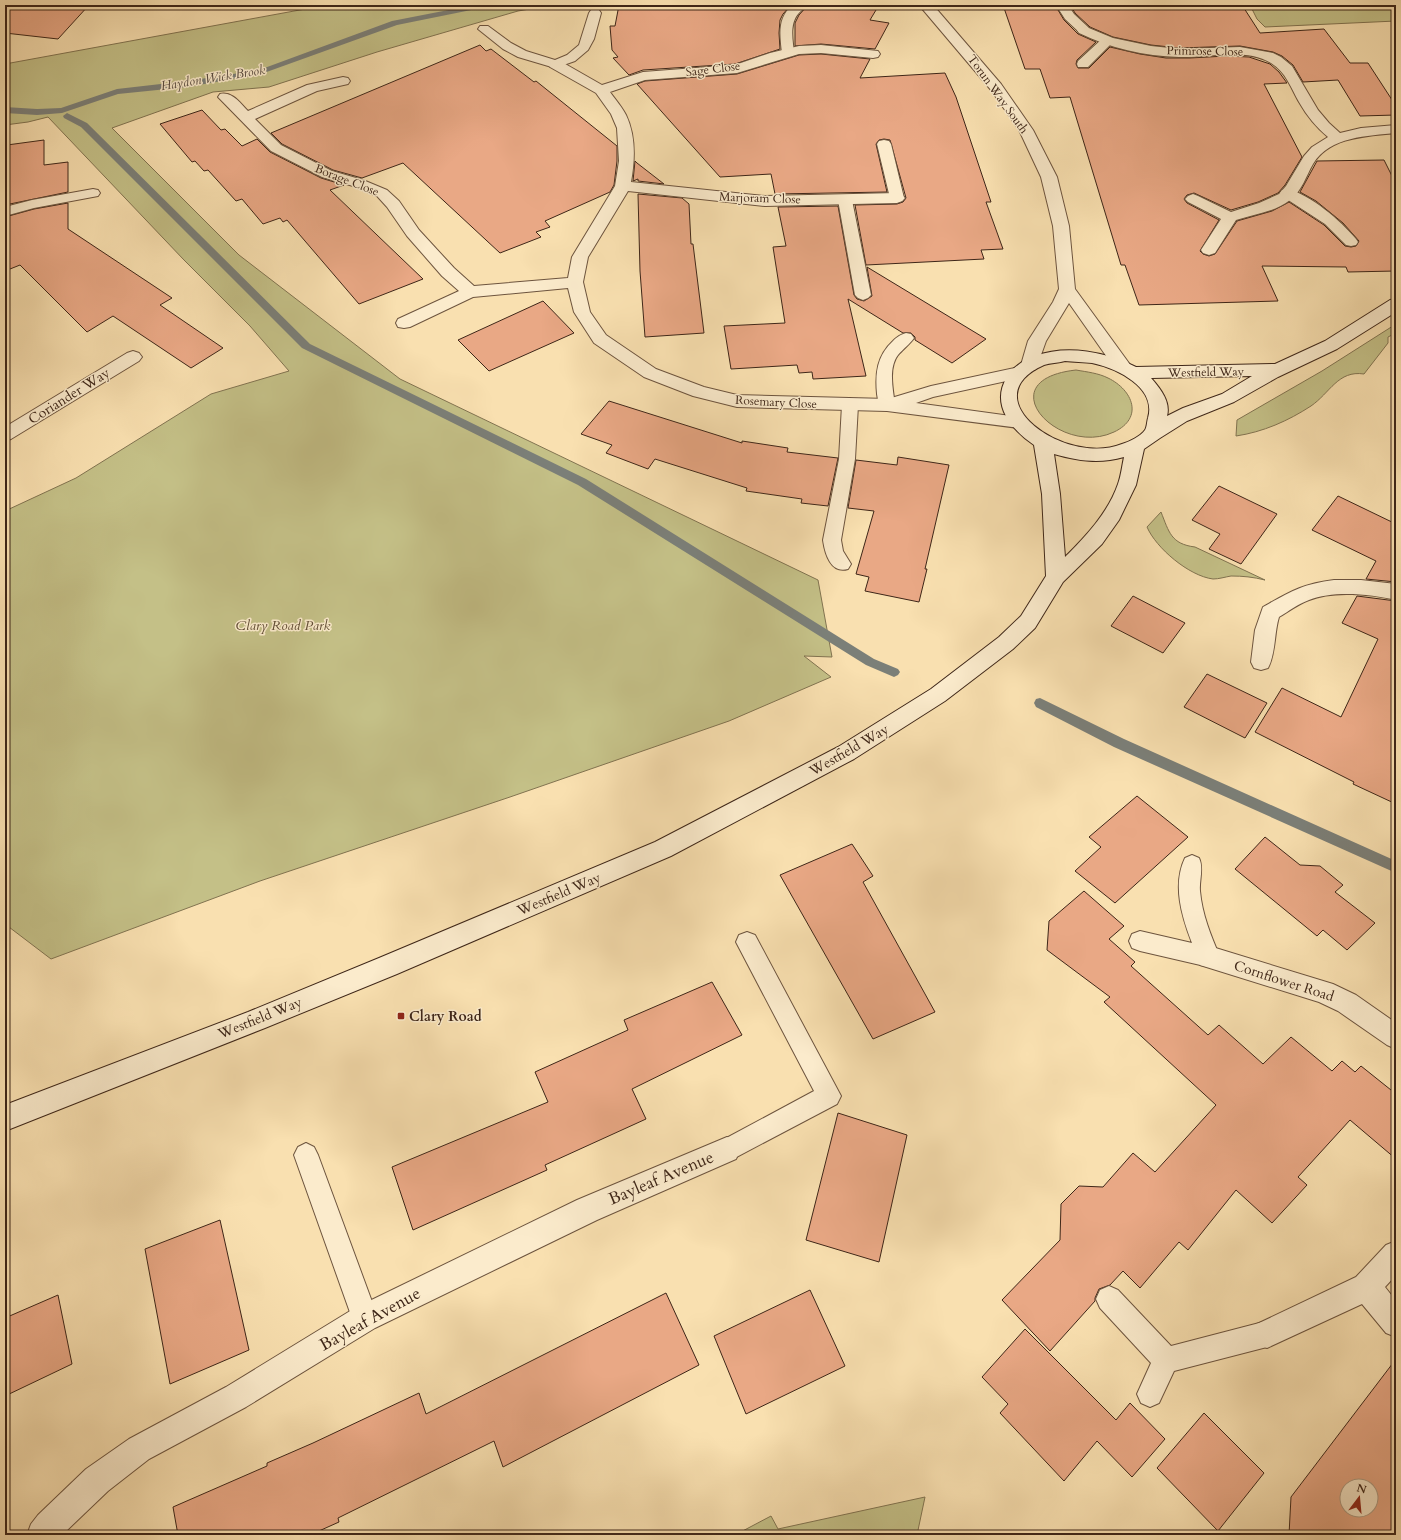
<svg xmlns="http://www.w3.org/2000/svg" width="1401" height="1540" font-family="Cardo,serif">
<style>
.green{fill:#c4c087;stroke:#817350}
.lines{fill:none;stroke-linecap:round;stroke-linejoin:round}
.stream{fill:#7b7f78;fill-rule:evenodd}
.building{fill:#e9a885;stroke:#3e2618;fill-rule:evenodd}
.service-casing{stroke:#6d543e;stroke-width:2}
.minor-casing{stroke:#6d543e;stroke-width:2}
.secondary-casing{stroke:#3e2618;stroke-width:2}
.service{fill:#fbebcc;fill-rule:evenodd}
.minor{fill:#fbebcc;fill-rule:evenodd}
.secondary{fill:#fbebcc;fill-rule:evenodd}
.poi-dot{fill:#8f2418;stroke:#fbebcc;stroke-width:1.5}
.labels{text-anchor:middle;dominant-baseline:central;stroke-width:3;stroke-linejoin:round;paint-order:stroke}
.far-street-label{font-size:12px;fill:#3e2618;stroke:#fbebcc}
.far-water-label{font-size:13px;font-style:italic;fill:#584b40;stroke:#fbebcc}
.street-label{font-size:14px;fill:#3e2618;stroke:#fbebcc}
.park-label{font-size:14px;font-style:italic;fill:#604c34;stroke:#fbebcc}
.poi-label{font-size:14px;font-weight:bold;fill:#3e2618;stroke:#fbebcc;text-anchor:start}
.near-street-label{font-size:17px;fill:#3e2618;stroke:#fbebcc}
</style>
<rect width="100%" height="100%" fill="#f9e0b0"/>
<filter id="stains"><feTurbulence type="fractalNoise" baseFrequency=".005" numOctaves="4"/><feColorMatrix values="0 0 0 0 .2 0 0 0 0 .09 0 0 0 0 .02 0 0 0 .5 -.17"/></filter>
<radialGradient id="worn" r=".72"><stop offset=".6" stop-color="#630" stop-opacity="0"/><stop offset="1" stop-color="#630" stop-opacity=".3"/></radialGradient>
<path class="green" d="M327,5H553L518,11L377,52L269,87L213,92L112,128L239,255L400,379L818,580L832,657L804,656L831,677L729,721L510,797L260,881L51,959L5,924V511L76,478L211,394L289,371L250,326L184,260L48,117L28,122L5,125V64Z
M1250,5H1396V21L1265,27L1257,19Z
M1396,324V333L1388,337V343L1364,374C1338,370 1330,393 1311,406C1288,421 1263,432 1236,436L1237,420L1322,371Z
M1076,370C1087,372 1098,373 1108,378C1133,390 1144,418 1114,432C1059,458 986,380 1076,370Z
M1161,512C1169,532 1171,544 1195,547L1265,580C1253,577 1243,576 1231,576C1225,577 1219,579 1213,579C1189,576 1156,548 1147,527Z
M925,1497L917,1535H735L771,1516L778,1529Z"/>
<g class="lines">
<path class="stream" d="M474,5H490L486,7L397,25L261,74L187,87L118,94L62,113L37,115L5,113V107L37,109L61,108L117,89L187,81L259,70L392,21Z
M67,113L87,123L310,344L586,479L874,659L898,669L900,672L898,675L894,677L866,665L578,485L302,348L81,127L64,118L63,116Z
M1040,698L1124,739L1396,861V873L1114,747L1036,707L1034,703L1036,699Z"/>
</g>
<path class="building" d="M5,5H89L58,39L5,33Z
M619,5H791L783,14L780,20L779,33L780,49L735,64L643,70L629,75L613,58L618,57L612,50L610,26H615Z
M808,5H879L870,20L889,23L875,49L821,44L795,46V23L799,15Z
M1003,5H1055L1064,20L1078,34L1096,42L1077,60L1076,64L1078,68H1089L1110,47L1140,54L1166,58H1190L1226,56L1249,57L1270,64L1279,72L1287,83L1264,84L1302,157L1285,185L1278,193L1258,202L1231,210L1194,193L1187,195L1184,199L1187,203L1219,220L1200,251L1203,254L1209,256L1215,254L1237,221L1272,211L1289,202L1324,225L1345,246L1351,247L1356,246L1359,241L1343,223L1316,201L1300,192L1317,161L1384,160L1396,184V271L1348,272L1346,267L1262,266L1278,301L1139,305L1125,265H1121L1070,97L1050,98L1040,69H1025Z
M1070,5H1242L1260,33L1324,29L1350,63H1368L1396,106V115L1360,116L1338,80L1303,82L1293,65L1282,56L1273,52L1240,46L1179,48L1151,45L1113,37L1090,27L1075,13Z
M480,45L486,51L491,49L534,82L536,81L617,146V161L614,185L610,192L545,221L550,227L536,232L541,237L500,253L403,163L362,178L333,170L282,144L271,133Z
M821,54L870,59L860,78L945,73L956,97L991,202H986L1003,249L981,250L984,259L866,265L855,205L897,204L903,202L906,198L890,140L884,139L879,140L876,144L887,192L775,194L771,174L720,177L637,84L645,81L737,74L799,55Z
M202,110L221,130L225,129L242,146L257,139L270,152L321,178L344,185L330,190L423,279L359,304L287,220L283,222L280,218L263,224L242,199L236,201L208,170L204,171L195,161L192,162L160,124Z
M44,140V165L68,162V192L5,205V152L7,151V145Z
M635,161L637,163L664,184L638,181V179L633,181Z
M638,194L682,198L689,204L691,244H693L704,333L645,337L640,271Z
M68,203V229L172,298L160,305L223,348L191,368L113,316L87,332L20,265L5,271V217L34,209Z
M838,206L854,295L857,299L864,301L872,296L867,267L986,339L952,363L915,340V337L911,333H903L848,299L866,376L813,379L812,372L799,373L797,365L731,369L724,326L785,323L773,247L786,246L778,207Z
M543,301L574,333L489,371L458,340Z
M609,401L742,443V441L788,448L787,452L838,458L828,506L801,503L802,499L746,491L747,488L655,459L648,469L606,453L612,445L581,434Z
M898,457L949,465L925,569H927L919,602L865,591L869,577L856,574L874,511L848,508L856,460L897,465Z
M1219,486L1277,514L1241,564L1209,549L1220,534L1192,520Z
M1338,496L1396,524V582L1366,579L1376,561L1312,530Z
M1133,596L1185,623L1163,653L1111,626Z
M1357,596L1396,601V804L1353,784L1354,782L1255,732L1282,688L1341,717L1378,639L1342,623Z
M1207,674L1267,703L1245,738L1184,707Z
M1137,796L1188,837L1115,903L1075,871L1101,847L1089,837Z
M1265,837L1300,865L1320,866L1343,885L1335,892L1375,923L1347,950L1323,930L1317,936L1235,869Z
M852,844L873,876L863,882L935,1012L873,1039L780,875Z
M1084,891L1124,926L1109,939L1135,962L1131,966L1208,1035L1219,1025L1263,1064L1291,1037L1332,1071L1342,1061L1355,1072L1361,1066L1396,1094V1159L1350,1120L1298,1177L1307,1185L1272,1223L1236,1190L1188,1250L1179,1242L1140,1288L1123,1271L1110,1285L1099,1289L1095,1298V1301L1050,1351L1002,1300L1060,1240L1061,1204L1079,1186L1103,1187L1133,1153L1155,1172L1216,1105L1104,1002L1110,997L1047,950L1049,921Z
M712,982L742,1035L632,1089L646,1119L545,1165L547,1170L413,1230L392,1167L548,1102L535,1072L628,1030L624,1020Z
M838,1113L907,1135L879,1262L806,1240Z
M220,1220L249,1350L170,1384L145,1249Z
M810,1290L845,1366L746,1414L714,1336Z
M666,1293L699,1365L503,1467L494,1441L338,1518L339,1522L310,1535H178L173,1507L267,1466V1463L313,1443L419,1393L426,1414Z
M58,1295L72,1364L5,1396V1318Z
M1025,1329L1116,1420L1130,1403L1165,1439L1132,1477L1097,1441L1064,1481L1000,1413L1008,1404L982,1377Z
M1396,1359V1535H1289L1291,1497ZM1347,1486H1371V1510H1347Z
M1204,1413L1264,1473L1218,1531L1157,1468Z"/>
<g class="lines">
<defs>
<path id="service" d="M793,5H807C804,9 800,11 798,14C789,25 793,41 794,53L792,56H784L782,53C780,35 777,17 793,5Z
M1056,5H1068L1074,14L1088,27L1090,30L1088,33H1080L1065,19Z
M595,9L599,10L601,13L594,39L588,50L575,61L555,68L518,57L503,49L478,29L480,26H488L511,43L526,51L555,60L567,55L579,45L589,13L591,10Z
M1107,37L1111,38L1113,41L1111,44L1088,67H1078L1077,64L1078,61L1103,38Z
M884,140L889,141L891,144L904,198L902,201L897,202L892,201L890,198L877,144L879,141Z
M93,189L98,190L100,193L98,196L34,208L5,216V207L32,200Z
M1287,189C1310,194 1341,221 1356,239L1358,242L1356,245L1351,246L1346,245L1325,224L1282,196L1280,193L1282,190Z
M845,196L850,197L852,200L871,295L868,298L863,300L858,298L855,295L838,200L840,197Z
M906,333L911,334L914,338C910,344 903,349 898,355C888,368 893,390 895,405L893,409L887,410L881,409C878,404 878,399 877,394C875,373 877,356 893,341C897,337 900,335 906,333Z
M850,400L856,401L858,405L855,459L841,540L843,551L851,564L848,569C831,574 825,554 823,540L839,459L842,405L844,401Z
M1192,855L1199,858C1204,868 1199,880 1200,891C1202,914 1211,936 1220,957L1217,964L1209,967L1140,951L1132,948L1129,941L1132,934L1140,931L1192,943C1182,917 1172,885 1185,858Z
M747,932L755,935L841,1096L837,1104L727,1162L719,1158L715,1150L719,1142L814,1091L736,942L739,935Z
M306,1143L314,1147L318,1155L378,1318L374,1327L365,1331L356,1327L352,1318L294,1155L298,1147Z
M1109,1286L1118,1290L1171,1346L1267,1321L1276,1325L1280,1334L1276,1343L1267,1347L1174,1371L1159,1403L1150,1407L1141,1403L1137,1394L1151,1363L1100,1308L1096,1299L1100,1290Z"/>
<path id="minor" d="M919,5H933L1001,84L1033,130L1057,177L1069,226L1075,289L1131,366L1128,370L1122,372L1116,370L1069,303L1046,341L1036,369L1030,371L1026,370L1028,373L1025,377L933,397L916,403L1025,418L1028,422L1025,426L1019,428L887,411L737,407L693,396L644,377L594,343L574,312L568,288L473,297L410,327L404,328L398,327L396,323L398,319L459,291L442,276L407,236L387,207L377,196L353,186L322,177L271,151L218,97L220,94C232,91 240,103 248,111L307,85L343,77L348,78L350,81L348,84L317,91L255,119L281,145L332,171L363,180L387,190L399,201L419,230L454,268L474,286L568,278L572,257L615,186L619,161L617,128L611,114L596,93L550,67L548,64L550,61L555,60L560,61L602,85L643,72L735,65L770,53L799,46L821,45L878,51L880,54L878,57L873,58L821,53L799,54L737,73L645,80L610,92C615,99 622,107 626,115C636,136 635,160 631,182L765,196L897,193L902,195L905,198L902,201L897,203L765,206L628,191L588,257L583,282L590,312L606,335L656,369L704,387L737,395L888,399L931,386L1019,367L1023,368L1021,365L1028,341L1053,302L1059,289L1053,226L1041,177L1019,130L991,90Z
M1084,26L1113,38L1151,46L1179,49L1240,47L1273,53L1281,57L1292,66L1318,110L1329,123L1340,133L1361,128L1396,125V133C1368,136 1330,136 1313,164C1306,176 1302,191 1290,200C1275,212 1254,214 1236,220L1215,253L1209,255L1203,253L1201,250L1221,219L1188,202L1185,199L1188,196L1193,194L1198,196L1231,212L1259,203L1279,194L1286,186L1304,156L1312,147L1328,137C1316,127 1307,116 1299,102C1291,88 1286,72 1271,63C1245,47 1208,58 1179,57C1144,56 1110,48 1079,33L1077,30L1079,27Z
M133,351L139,353L142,357L139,361L11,439L5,441V427L127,353Z
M1334,580H1361L1396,584V600C1371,594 1333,590 1309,600C1298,604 1289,611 1279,617C1274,633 1276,653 1268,668L1261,670L1254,668L1251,662L1255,630L1263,607C1290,592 1302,584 1334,580Z
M1209,946L1333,984L1356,995L1396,1023V1049L1387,1045L1338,1011L1319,1002L1200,965L1197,957L1200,949Z
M727,1137L736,1141L740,1150L736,1159L597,1220L375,1328L246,1407L149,1459L108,1491L62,1535H27L31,1524L38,1515L86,1469L129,1439L226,1387L355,1308L577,1200Z
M1396,1241V1275L1385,1287L1396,1301V1337L1386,1333L1362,1304L1267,1348L1257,1344L1253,1334L1257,1324L1356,1277L1386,1245Z"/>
<path id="secondary" d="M1396,299V312L1337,349L1278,377L1234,402L1187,421L1160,438L1144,449L1136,485L1119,520L1102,544L1063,582L1035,628L1013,649L945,701L854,759L671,856L397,974L265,1028L5,1131V1105L248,1012L379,958L655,842L838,747L931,689L999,637L1021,616L1046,576L1042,494L1034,445C1012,430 990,405 1007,377C1013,367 1024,360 1035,356C1067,344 1107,352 1136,367L1275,364L1325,341L1390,300ZM1065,361C1074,362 1083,362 1092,363C1116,368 1157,387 1148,418C1147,421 1147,427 1145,430C1141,436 1129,442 1122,444C1065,467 970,398 1044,365C1050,363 1058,363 1065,361ZM1252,376L1222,394L1183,408L1167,416C1171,402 1160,388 1151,378ZM1054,454C1078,461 1100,464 1124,457C1122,466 1121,476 1118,484C1108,513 1086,536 1065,557L1060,494Z"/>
</defs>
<use href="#service" class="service-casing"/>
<use href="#minor" class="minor-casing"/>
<use href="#secondary" class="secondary-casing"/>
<use href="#service" class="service"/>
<use href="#minor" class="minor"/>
<use href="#secondary" class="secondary"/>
</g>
<rect class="poi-dot" x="397" y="1012" width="8" height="8" rx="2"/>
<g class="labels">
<g class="far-street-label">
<text transform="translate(1205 51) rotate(1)">Primrose Close</text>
<text transform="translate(713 69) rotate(-7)">Sage Close</text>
<text transform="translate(998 94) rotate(54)">Torun Way South</text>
<text transform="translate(347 180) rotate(21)">Borage Close</text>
<text transform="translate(760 198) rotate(2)">Marjoram Close</text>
<text transform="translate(1206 372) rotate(-1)">Westfield Way</text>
<text transform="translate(776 402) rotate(3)">Rosemary Close</text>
</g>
<g class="far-water-label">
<text transform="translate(213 78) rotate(-9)">Haydon Wick Brook</text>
</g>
<g class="street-label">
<text transform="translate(69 396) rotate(-32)">Coriander Way</text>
<text transform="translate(849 750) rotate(-30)">Westfield Way</text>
<text transform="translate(559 894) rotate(-23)">Westfield Way</text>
<text transform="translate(1284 981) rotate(18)">Cornflower Road</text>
<text transform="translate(260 1018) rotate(-22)">Westfield Way</text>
</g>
<g class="park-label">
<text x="283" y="625">Clary Road Park</text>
</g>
<g class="poi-label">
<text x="409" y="1016">Clary Road</text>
</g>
<g class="near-street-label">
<text transform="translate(661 1178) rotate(-23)">Bayleaf Avenue</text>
<text transform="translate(370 1319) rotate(-29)">Bayleaf Avenue</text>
</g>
</g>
<rect width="1401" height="1540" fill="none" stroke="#f9e0b0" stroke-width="20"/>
<rect x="6" y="6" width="1389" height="1528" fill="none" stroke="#3e2618" stroke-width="2"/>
<rect x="10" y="10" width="1381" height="1520" fill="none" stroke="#3e2618"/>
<g transform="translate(1359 1498) rotate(16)"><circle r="19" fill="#fbebcc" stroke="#af9c84"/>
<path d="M0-3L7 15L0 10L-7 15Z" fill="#8f2418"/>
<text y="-6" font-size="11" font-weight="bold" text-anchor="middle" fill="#3e2618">N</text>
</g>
<rect width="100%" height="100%" filter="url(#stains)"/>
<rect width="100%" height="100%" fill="url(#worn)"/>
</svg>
